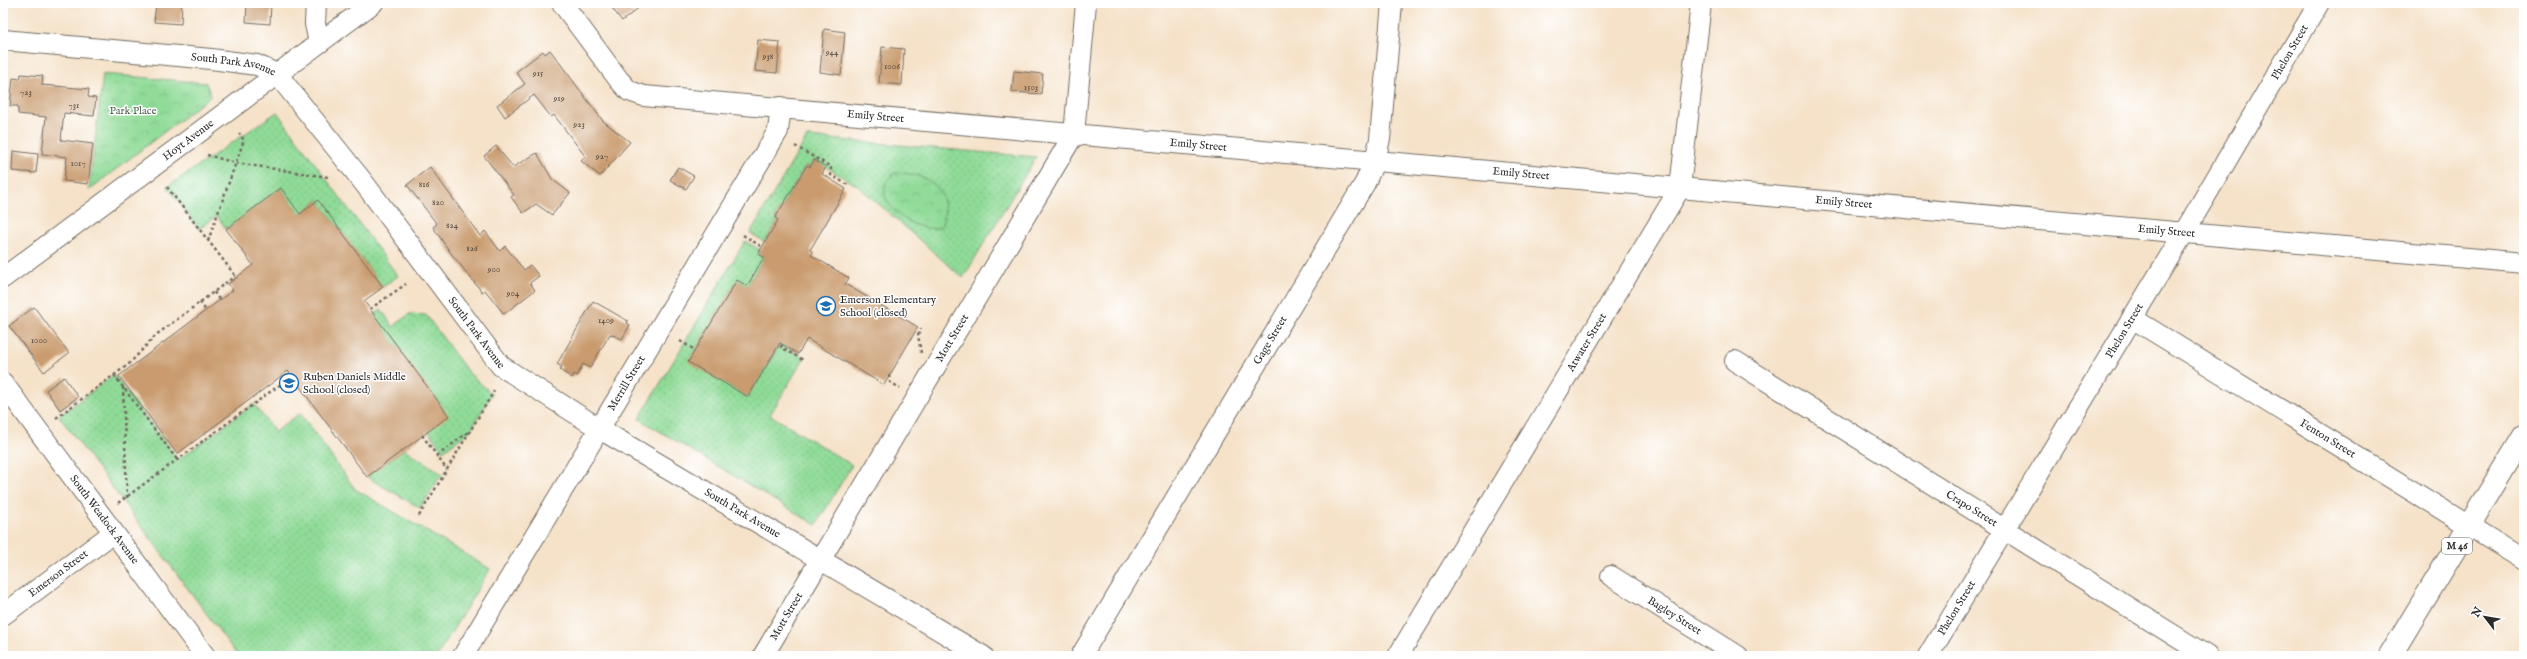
<svg xmlns="http://www.w3.org/2000/svg" width="2527" height="659" font-family="'IM FELL English',serif">
<style>
.grass{fill:url(#grass-dots);stroke:#5e8362}
.park{fill:url(#park-crowns);stroke:#5e8362}
.building{fill:#c99b6e}
.lines{fill:none;stroke-linecap:round;stroke-linejoin:round}
.minor-casing{stroke:#726b62;stroke-width:22}
.highway-casing{stroke:#726b62;stroke-width:24}
.path{stroke:#726b62;stroke-width:2.5;stroke-dasharray:3 3;stroke-linecap:butt}
.minor{stroke:#fff;stroke-width:20}
.highway{stroke:#fff;stroke-width:22}
.labels{text-anchor:middle;dominant-baseline:central;stroke-width:3;stroke-linejoin:round;paint-order:stroke}
.number-label{font-size:9px;fill:#52473c}
.shield{fill:#fff;stroke:#6b6b6b;stroke-width:1}
.shield-label{font-size:10px;font-weight:bold;fill:#2b2b2b}
.street-label{font-size:11px;fill:#2b2b2b;stroke:#fff}
.park-label{font-size:11px;fill:#49604c;stroke:#fff}
.poi-label{font-size:11px;fill:#2b2b2b;stroke:#fff;text-anchor:start}
</style>
<defs>
<pattern id="grass-dots" width="8" height="8" patternUnits="userSpaceOnUse"><rect width="8" height="8" fill="#90db98"/><path d="M2 2h.1M6 6h.1" fill="none" stroke="#7cbc83" stroke-width="1.8" stroke-linecap="round"/></pattern>
<pattern id="park-crowns" width="20" height="18" patternUnits="userSpaceOnUse"><rect width="20" height="18" fill="#90db98"/><path d="M2 6a3 3 0 1 1 6 0M12 15a3 3 0 1 1 6 0" fill="none" stroke="#7cbc83"/></pattern>
</defs>
<rect width="100%" height="100%" fill="#fff"/>
<filter id="ink" filterUnits="userSpaceOnUse"><feTurbulence type="fractalNoise" baseFrequency=".025" numOctaves="2"/><feDisplacementMap in="SourceGraphic" scale="8" xChannelSelector="R" yChannelSelector="G"/><feConvolveMatrix kernelMatrix="1 2 1 2 8 2 1 2 1" color-interpolation-filters="sRGB"/></filter>
<filter id="wash" filterUnits="userSpaceOnUse"><feTurbulence type="fractalNoise" baseFrequency=".012" numOctaves="4" result="noise"/><feDisplacementMap in="SourceGraphic" scale="16" xChannelSelector="R" yChannelSelector="G"/><feGaussianBlur stdDeviation="0.9" result="paint"/><feColorMatrix in="noise" values="0 0 0 0 0 0 0 0 0 0 0 0 0 0 0 0 0 1.4 0 .05"/><feComposite in="paint" operator="in"/></filter>
<g filter="url(#wash)">
<rect width="100%" height="100%" fill="#f5e2c9"/>
<path class="grass" d="M277,112L398,276L383,287L318,200L300,214L281,188L226,229L217,216L199,229L167,187Z
M807,137L1036,157L963,278L858,186L814,160L810,167L806,165L775,218L778,220L765,242L750,233Z
M745,241L760,250L758,254L764,257L747,286L737,280L689,362L748,397L780,344L804,358L770,415L852,465L816,525L639,419Z
M381,309L393,327L409,314L426,315L468,372L492,394L470,431L443,451L428,431L374,315Z
M114,375L178,460L254,404L275,432L300,413L355,489L490,569L437,656H238L59,416Z
M404,449L442,474L420,508L367,477Z"/>
<path class="park" d="M103,74L206,83L211,96L89,190Z
M894,173C928,172 955,191 941,227C922,233 895,217 886,199C884,195 885,188 885,183Z"/>
<g id="blocks">
<path class="building" d="M156,3H182L181,24L154,22Z
M247,3H271L270,24L246,22Z
M608,3H645L622,21Z
M824,29L845,32L841,75L820,72Z
M758,40L780,42L777,73L755,71Z
M882,47L904,49L902,85L879,83Z
M550,50L603,121L630,142L600,176L581,161L585,156L554,115L551,117L534,95L505,117L497,105L525,84L516,72L543,51L545,54Z
M1014,71L1043,74L1041,94L1012,92Z
M21,74L43,76L42,85L89,89L88,97L96,98L94,116L64,113L61,140L93,144L88,184L64,181L67,157L42,154L46,117L18,114V106H10L13,78L20,79Z
M496,146L513,167L537,153L552,179L570,193L552,215L536,204L523,213L511,197L514,195L484,156Z
M13,151L38,154L36,173L12,171Z
M814,160L826,167L822,174L846,189L810,250L813,252L811,255L849,278L845,284L918,327L884,385L807,339L798,354L780,343L748,397L688,362L737,280L747,286L764,257L758,254L778,220L775,218L807,165L810,167Z
M430,167L480,236L485,231L500,251L505,246L524,270L530,265L539,276L530,283L535,290L504,314L485,290L482,292L450,252L433,227L437,224L407,185Z
M678,167L694,176L686,189L670,180Z
M281,188L300,214L318,200L383,287L364,301L449,416L367,477L288,371L177,454L119,376L233,290L228,284L253,265L226,229Z
M593,301L628,321L627,323L630,325L622,339L610,334L590,368L583,364L577,376L574,374L572,378L560,370L562,367L557,364Z
M34,307L69,353L44,372L9,326Z
M64,377L78,397L60,410L46,390Z"/>
</g>
</g>
<g filter="url(#ink)">
<use href="#blocks" fill-opacity="0" stroke="#726b62" stroke-width="1"/>
<g class="lines">
<defs>
<g id="minor">
<path d="M316,3L315,24L319,43"/>
<path id="s1" d="M562,3L619,80L629,91L644,96L2524,263"/>
<path id="s2" d="M3,40L211,59L257,65L277,74L364,183L501,366L600,429L983,656"/>
<path id="s3" d="M3,278L373,3"/>
<path id="s4" d="M2132,318L2524,560"/>
<path id="s5" d="M1735,361L2207,656"/>
<path id="s6" d="M3,383L205,656"/>
<path id="s7" d="M1611,576L1738,656"/>
<path id="s8" d="M3,615L113,533"/>
<path id="s9" d="M463,656L778,131L781,107"/>
<path id="s10" d="M763,656L1074,134L1086,3"/>
<path id="s11" d="M1081,656L1365,183L1375,160L1380,139L1392,3"/>
<path id="s12" d="M1398,656L1680,188L1701,3"/>
<path id="s13" d="M1928,656L2185,231L2319,3"/>
</g>
<path id="highway" d="M2390,656L2524,435"/>
</defs>
<use href="#minor" class="minor-casing"/>
<use href="#highway" class="highway-casing"/>
<path class="path" d="M795,146L831,167V175L848,185
M207,155L236,163L328,177
M167,187L237,278
M743,235L762,247
M208,241L244,140L239,133
M214,292L220,301
M200,302L206,311
M370,309L406,284
M680,341L695,350
M782,345L781,347L803,360
M921,353L918,335L921,329
M114,375L178,461
M889,375L890,382L900,388
M123,387L127,498
M56,418L129,364L156,335L235,276
M422,435L447,470
M437,456L468,432
M118,503L292,376
M419,516L494,391"/>
<use href="#minor" class="minor"/>
<use href="#highway" class="highway"/>
</g>
</g>
<defs>
<symbol id="school-ring" viewBox="-11 -11 22 22"><circle r="9.5" fill="#fff" stroke="#1f6fb2" stroke-width="1.5"/><path d="M0-5L7-2L0 1L-7-2ZM-4 1L0 2.5L4 1V4Q0 6-4 4Z" fill="#1f6fb2"/></symbol>
</defs>
<g fill-rule="evenodd">
<use href="#school-ring" x="815" y="295" width="22" height="22"/>
<use href="#school-ring" x="278" y="372" width="22" height="22"/>
</g>
<g class="labels">
<g class="number-label">
<text x="832" y="52">944</text>
<text x="768" y="56">938</text>
<text x="892" y="66">1006</text>
<text x="538" y="73">915</text>
<text x="1031" y="87">1503</text>
<text x="26" y="92">723</text>
<text x="559" y="98">919</text>
<text x="74" y="105">731</text>
<text x="579" y="124">923</text>
<text x="602" y="156">927</text>
<text x="78" y="163">1017</text>
<text x="424" y="184">816</text>
<text x="438" y="202">820</text>
<text x="452" y="225">824</text>
<text x="472" y="248">826</text>
<text x="494" y="269">900</text>
<text x="513" y="293">904</text>
<text x="606" y="320">1409</text>
<text x="39" y="340">1000</text>
</g>
<rect class="shield" x="2442" y="538" width="30" height="16" rx="3"/>
<g class="shield-label">
<text x="2457" y="546">M 46</text>
</g>
<g class="street-label">
<text stroke="none"><textPath href="#s13" startOffset="704">Phelon Street</textPath></text>
<text stroke="none"><textPath href="#s2" startOffset="232">South Park Avenue</textPath></text>
<text stroke="none"><textPath href="#s1" startOffset="359">Emily Street</textPath></text>
<text stroke="none"><textPath href="#s3" startOffset="231">Hoyt Avenue</textPath></text>
<text stroke="none"><textPath href="#s1" startOffset="683">Emily Street</textPath></text>
<text stroke="none"><textPath href="#s1" startOffset="1007">Emily Street</textPath></text>
<text stroke="none"><textPath href="#s1" startOffset="1331">Emily Street</textPath></text>
<text stroke="none"><textPath href="#s1" startOffset="1655">Emily Street</textPath></text>
<text stroke="none"><textPath href="#s13" startOffset="380">Phelon Street</textPath></text>
<text stroke="none"><textPath href="#s2" startOffset="604">South Park Avenue</textPath></text>
<text stroke="none"><textPath href="#s10" startOffset="370">Mott Street</textPath></text>
<text stroke="none"><textPath href="#s11" startOffset="368">Gage Street</textPath></text>
<text stroke="none"><textPath href="#s12" startOffset="366">Atwater Street</textPath></text>
<text stroke="none"><textPath href="#s9" startOffset="318">Merrill Street</textPath></text>
<text stroke="none"><textPath href="#s4" startOffset="230">Fenton Street</textPath></text>
<text stroke="none"><textPath href="#s5" startOffset="279">Crapo Street</textPath></text>
<text stroke="none"><textPath href="#s2" startOffset="928">South Park Avenue</textPath></text>
<text stroke="none"><textPath href="#s6" startOffset="170">South Weadock Avenue</textPath></text>
<text stroke="none"><textPath href="#s8" startOffset="69">Emerson Street</textPath></text>
<text stroke="none"><textPath href="#s13" startOffset="56">Phelon Street</textPath></text>
<text stroke="none"><textPath href="#s7" startOffset="75">Bagley Street</textPath></text>
<text stroke="none"><textPath href="#s10" startOffset="46">Mott Street</textPath></text>
</g>
<g class="park-label">
<text x="133" y="111">Park Place</text>
</g>
<g class="poi-label">
<text x="840" y="300">Emerson Elementary<tspan x="840" dy="13">School (closed)</tspan></text>
<text x="303" y="377">Ruben Daniels Middle<tspan x="303" dy="13">School (closed)</tspan></text>
</g>
</g>
<rect width="2527" height="659" fill="none" stroke="#fff" stroke-width="16"/>
<g transform="translate(2485 617) rotate(301)" stroke="#ffffff" stroke-width="3" paint-order="stroke">
<path d="M0-3L7 15L0 10L-7 15Z" fill="#2b2b2b"/>
<text y="-6" font-size="11" font-weight="bold" text-anchor="middle" fill="#2b2b2b">N</text>
</g>
</svg>
